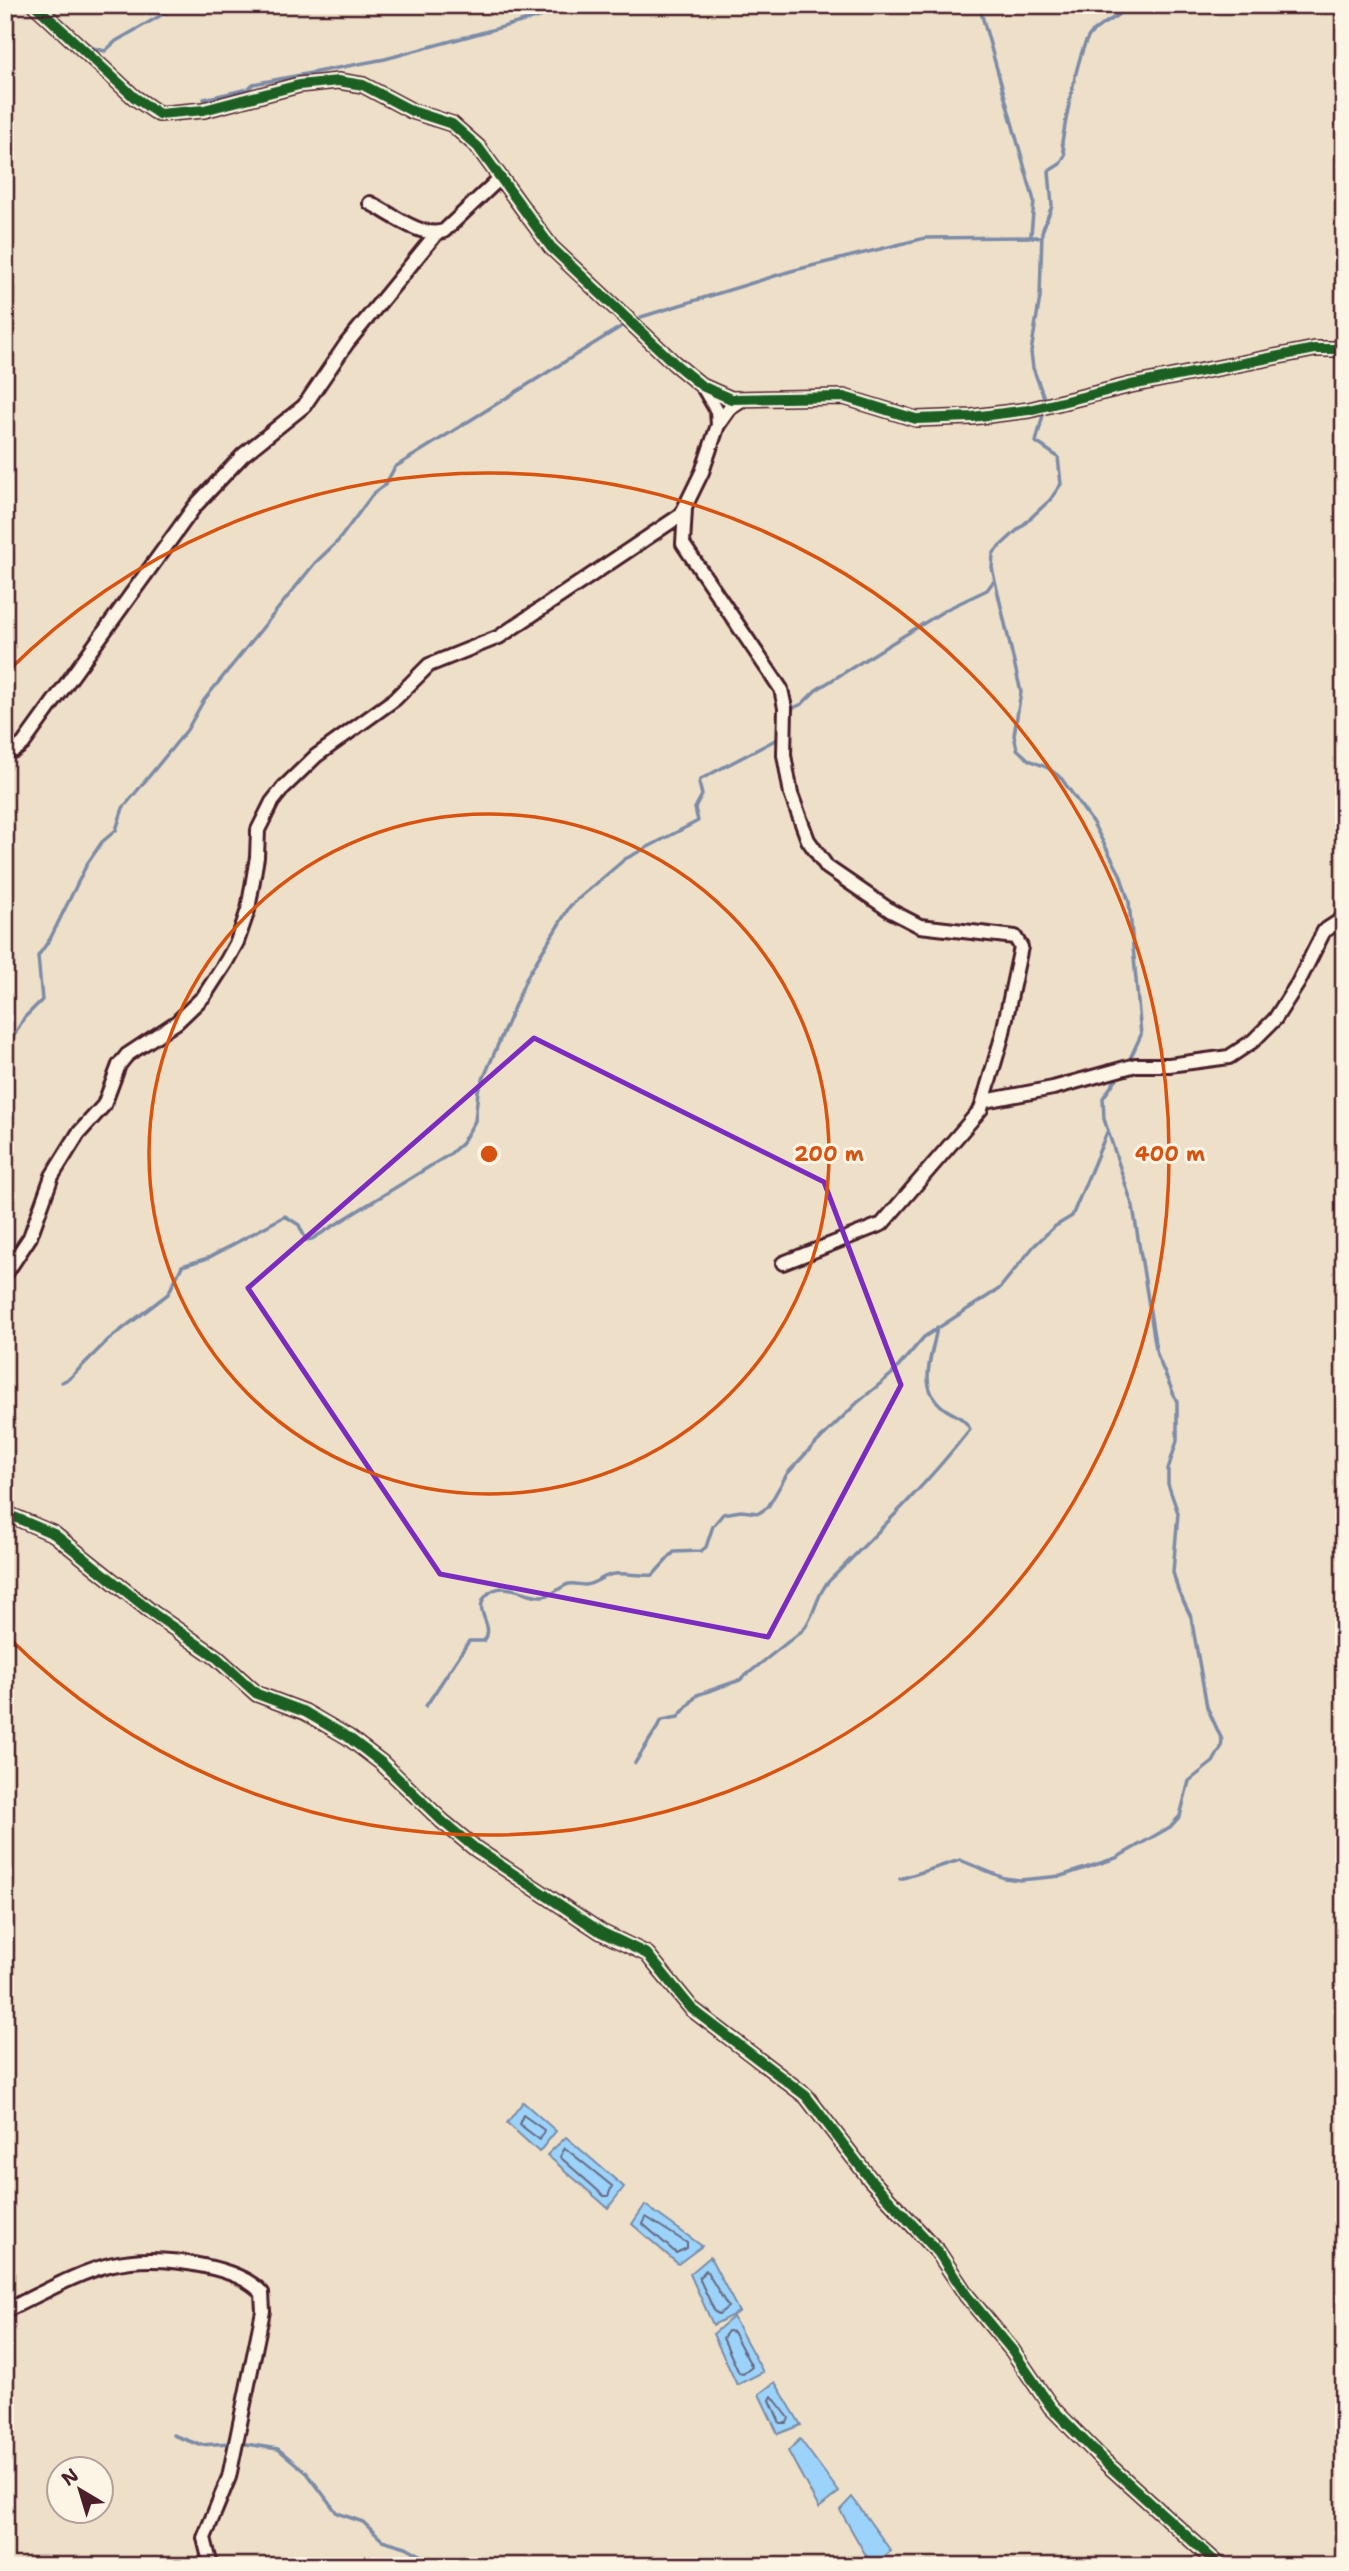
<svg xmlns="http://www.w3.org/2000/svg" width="1349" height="2571" font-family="'Shantell Sans',sans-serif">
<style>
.water{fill:#9bd3fa;stroke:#7b8ba7;stroke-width:2}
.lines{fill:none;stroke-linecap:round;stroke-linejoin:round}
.shore{stroke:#6a677e;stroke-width:2}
.stream{stroke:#7b8ba7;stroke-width:3.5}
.minor-casing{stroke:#4a1f2b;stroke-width:18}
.minor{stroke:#fcf5e5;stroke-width:12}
.cycleway-casing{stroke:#fcf5e5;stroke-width:15}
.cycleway{stroke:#1b5e20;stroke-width:10}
.marked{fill:none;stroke:#7b2cbf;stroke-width:5;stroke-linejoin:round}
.ring{fill:none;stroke:#d8530f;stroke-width:3.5}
.centre{fill:#d8530f;stroke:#fcf5e5;stroke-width:3.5}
.ring-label{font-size:21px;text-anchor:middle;font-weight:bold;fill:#d8530f;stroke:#fcf5e5;stroke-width:6;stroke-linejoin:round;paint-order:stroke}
</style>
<rect width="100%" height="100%" fill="#eee0c8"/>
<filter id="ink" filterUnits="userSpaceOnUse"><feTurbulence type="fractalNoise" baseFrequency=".0143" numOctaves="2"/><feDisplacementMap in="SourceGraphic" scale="14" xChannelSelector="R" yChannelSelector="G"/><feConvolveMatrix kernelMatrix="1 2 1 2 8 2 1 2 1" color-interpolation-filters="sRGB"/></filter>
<g filter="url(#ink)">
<path class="water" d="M523,2102L556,2131L539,2152L507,2123Z
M566,2137L624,2187L608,2208L547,2155Z
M645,2205L702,2246L678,2264L632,2224Z
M710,2257L739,2312L713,2325L690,2274Z
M733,2317L763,2372L737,2385L713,2334Z
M775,2382L801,2425L778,2434L759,2394Z
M800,2439L839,2492L819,2508L788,2451Z
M852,2497L891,2551L872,2566L840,2510Z"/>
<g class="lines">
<path class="shore" d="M523,2115L544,2130L540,2140L519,2124Z
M565,2148L612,2186L608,2196H604L560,2157Z
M646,2217L687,2243V2248L676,2253L643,2224Z
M706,2270L728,2307L719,2314L715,2312L699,2278Z
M728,2331L733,2332L752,2367L743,2374L739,2373L723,2338Z
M772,2396L789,2418L787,2423H780L770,2400Z"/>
<path class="stream" d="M45,5L59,19
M979,5L1034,201L1031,235
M69,29L93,48L105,51L116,41L179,5
M204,99L248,89L253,84L385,59L583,5
M641,317L791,271L925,238L1040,237
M1046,403L1033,368L1031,352L1040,297L1042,232L1052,206L1049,171L1060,164L1065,155L1062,142C1066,119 1078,52 1089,36C1099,22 1119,20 1126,5
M1044,411L1036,442L1058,457L1061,484L1050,500L997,549L993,554L992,568L1021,692L1014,735L1017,749L1029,760L1048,768L1061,778L1093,823L1120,874L1129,902L1141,1035L1128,1063
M788,733L791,709L802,704L816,690L947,609L987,590L993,582
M5,1051L24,1018L42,1000L38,956L50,939L87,864L102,842L116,830L123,808L187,730L204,700L315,563L338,541L373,494L385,485L395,467L627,323
M62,1382L70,1378L108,1340L168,1294L182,1266L208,1258L285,1216L299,1225L306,1240L312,1239L450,1154L462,1143L475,1121L478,1091L527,977L570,906L625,859L698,821L695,808L702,795L699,783L701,779L779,738
M426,1706L469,1641H484C496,1625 473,1612 485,1597C500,1578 523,1595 540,1596C553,1597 558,1587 569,1584C575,1583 580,1585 585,1585C596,1584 605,1574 615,1574C628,1573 640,1576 653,1575L674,1552L701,1551L706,1547L713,1526L723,1514L741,1511L759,1513L768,1507L787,1474L809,1450L857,1403L893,1373L924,1337L999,1289L1034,1246L1054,1227L1072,1216L1108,1130
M635,1763L662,1720L678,1717L697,1695L740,1680L803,1630C816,1614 816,1593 831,1579C879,1531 928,1483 970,1429C965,1418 954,1415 945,1409C915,1387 933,1356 937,1327
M900,1879L960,1860L1004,1878L1020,1880L1061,1876L1116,1858L1170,1827L1180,1816L1189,1781L1213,1762L1221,1748L1222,1740L1207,1707L1191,1617L1178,1590L1173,1572L1178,1513L1168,1484V1469L1177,1441V1402L1157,1355L1133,1207L1104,1119L1103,1098L1119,1075
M173,2435L200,2445L231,2443
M239,2443L278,2449L307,2473L337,2513L363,2522L382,2540L406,2547L440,2566"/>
<defs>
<path id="minor" d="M35,5L134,97L159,114L204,110L299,85L338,81L363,85L412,111L452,124L478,147L551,247L674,363L702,386L731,399L844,397L916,419L972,417L1029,410L1131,385L1315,349H1344
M370,203C390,213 422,239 444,231L499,179
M703,387L717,411L718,425
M685,509L683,544L781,689L785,708L784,755L791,794L808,840L827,867L891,911L920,926L1015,937L1021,947L1002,1037L981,1109L882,1224L783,1263
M5,742L15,750L23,744L195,506L243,455L304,406L347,343L436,234
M985,1101L1053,1088L1136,1065H1169L1229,1057L1253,1041L1275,1019L1298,983L1324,931L1344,918
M5,1275L30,1237L52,1176L78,1134L104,1105L119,1065L127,1055L177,1022L204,996L226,962L237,942L248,910L257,857L258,830L272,802L284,787L316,756L395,699L429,665L499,637L681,515L702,472L718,425L730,408L742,400
M5,1513L54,1534L154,1614L216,1657L257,1694L305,1712L348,1737L382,1763L442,1821L476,1849L601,1932L647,1954L692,2009L806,2096L870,2179L938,2252L967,2296L1012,2350L1051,2407L1105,2462L1220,2566
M5,2311C81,2274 116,2247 204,2266C223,2270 249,2278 262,2293L263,2311L229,2477L204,2538L211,2566"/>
</defs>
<use href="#minor" class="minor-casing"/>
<use href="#minor" class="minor"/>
<defs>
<path id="cycleway" d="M35,5L134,97L159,114L204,110L299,85L338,81L363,85L412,111L452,124L478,147L551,247L674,363L702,386L731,399L844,397L916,419L972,417L1029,410L1131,385L1315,349H1344
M5,1513L54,1534L154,1614L216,1657L257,1694L305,1712L348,1737L382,1763L442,1821L476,1849L601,1932L647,1954L692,2009L806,2096L870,2179L938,2252L967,2296L1012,2350L1051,2407L1105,2462L1220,2566"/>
</defs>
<use href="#cycleway" class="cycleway-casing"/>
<use href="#cycleway" class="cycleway"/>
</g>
</g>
<path class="marked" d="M534,1038L824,1182L901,1385L768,1637L440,1574L248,1288Z"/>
<g class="ring">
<circle cx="489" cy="1154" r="340"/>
<path d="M7 672A681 681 0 1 1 7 1636"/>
</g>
<circle cx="489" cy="1154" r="10" class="centre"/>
<g class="ring-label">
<text x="829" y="1161">200 m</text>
<text x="1170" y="1161">400 m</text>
</g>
<rect width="1349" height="2571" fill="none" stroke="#fcf5e5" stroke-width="28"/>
<rect x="14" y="14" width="1321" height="2543" fill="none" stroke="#4a1f2b" stroke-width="2.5" filter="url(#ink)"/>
<g transform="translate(80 2490) rotate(322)"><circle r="33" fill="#fcf5e5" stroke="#b59f9b" stroke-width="2"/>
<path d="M0-5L12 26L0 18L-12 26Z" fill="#4a1f2b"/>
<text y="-10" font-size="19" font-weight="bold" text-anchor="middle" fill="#4a1f2b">N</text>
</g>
</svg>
